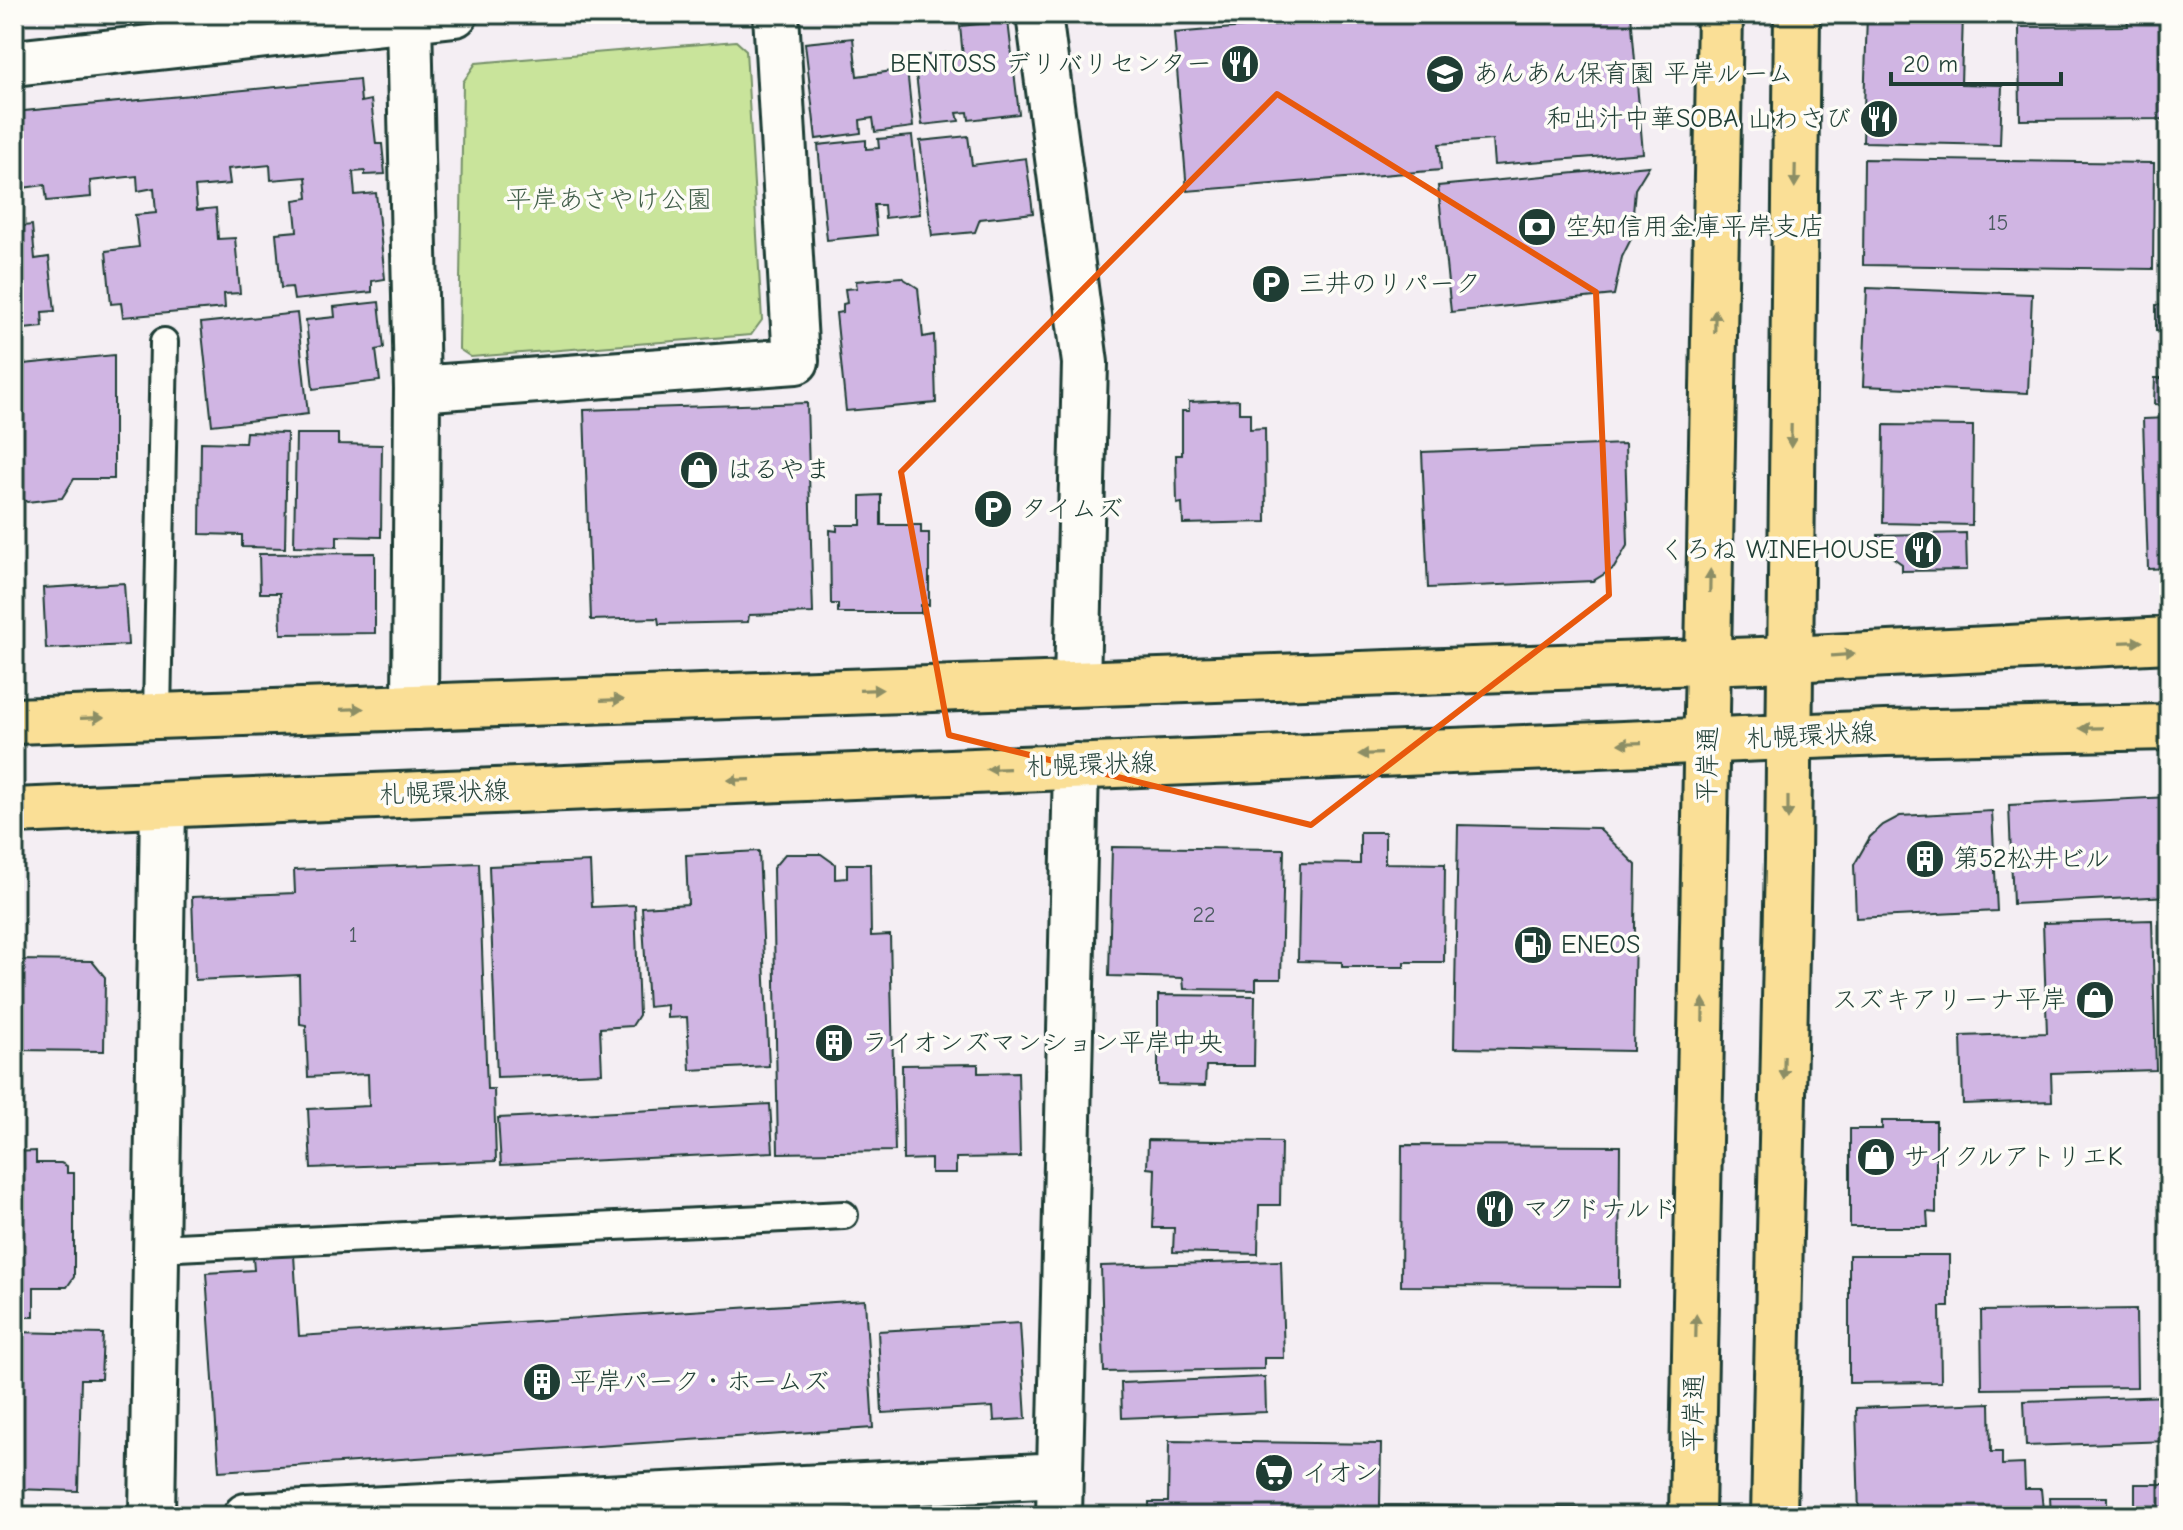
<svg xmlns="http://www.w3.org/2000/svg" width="2183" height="1530" font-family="'Comic Neue','Klee One',sans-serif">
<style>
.green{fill:#c9e49b;stroke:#749068;stroke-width:2}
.building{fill:#d0b5e3;stroke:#1f3d34;stroke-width:2}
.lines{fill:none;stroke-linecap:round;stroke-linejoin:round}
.service-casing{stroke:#1f3d34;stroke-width:32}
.minor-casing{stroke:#1f3d34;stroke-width:50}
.primary-casing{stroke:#1f3d34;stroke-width:50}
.trunk-casing{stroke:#1f3d34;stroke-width:50}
.service{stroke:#fdfcf7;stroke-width:26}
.minor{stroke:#fdfcf7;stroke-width:44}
.primary{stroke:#fadf96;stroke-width:44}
.trunk{stroke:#fadf96;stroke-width:44}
.oneway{fill:#8c8e65}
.marked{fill:none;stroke:#e8590c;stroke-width:6;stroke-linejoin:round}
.labels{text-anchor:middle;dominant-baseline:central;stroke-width:7;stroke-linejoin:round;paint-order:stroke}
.number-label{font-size:22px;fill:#4b5b60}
.poi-label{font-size:26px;fill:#1f3d34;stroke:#fdfcf7;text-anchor:start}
.park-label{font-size:26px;fill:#415e49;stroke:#fdfcf7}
.street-label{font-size:26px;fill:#1f3d34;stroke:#fdfcf7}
</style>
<rect width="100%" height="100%" fill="#f4eef3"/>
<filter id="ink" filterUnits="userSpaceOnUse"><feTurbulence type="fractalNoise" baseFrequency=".0125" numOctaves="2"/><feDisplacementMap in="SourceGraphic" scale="16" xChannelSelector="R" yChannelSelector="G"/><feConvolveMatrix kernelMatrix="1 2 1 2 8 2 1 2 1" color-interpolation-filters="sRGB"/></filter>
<g filter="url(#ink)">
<path class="green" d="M736,41L746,50L762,320L751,335L471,357L459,349L463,82L476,63Z"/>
<path class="building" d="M1400,14H1631L1643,153L1494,165L1492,140L1439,144L1441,170L1187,191L1174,33Z
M1867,14H1963L1961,84L2002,85L2000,145L1863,142Z
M2099,14H2169V119L2020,120L2019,27L2128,26L2127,17L2099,18Z
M1008,21L1019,114L969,120L968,112L957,113L959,121L922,125L914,57L951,52L952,58L963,57L960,26Z
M853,38L857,76L907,69L913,127L875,132L873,118L860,120L861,133L816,139L805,43Z
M359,79L361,102L371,100L376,144H382L385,174L365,175V171L353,172L355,195L376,193L385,279L372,281V292L294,300L292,287L281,288L276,233L297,231L294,200L308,198L306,177L271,180L270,165L228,169L230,184L195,187L197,210L216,208L218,239L235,238L240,293L224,294L225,308L123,317L121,303L111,304L106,251L139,247L135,215L156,213L154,188L138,191L137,176L90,181L91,197L47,201L45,185L14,189V112Z
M912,136L920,214L885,218L884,205H874L877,235L827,240L818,145L866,140V149L879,148L878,139Z
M968,136L972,165L1026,158L1033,213L980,219L975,232L932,236L920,141Z
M1864,159L2154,163L2153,269L1863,265Z
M1649,166L1635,189L1631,239L1622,257L1614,295L1451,312L1438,186Z
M32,225L35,259L49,257L55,311L42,312L43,327L14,330V227Z
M901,277L918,288L923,337L934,335L936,403L846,411L836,313L843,312V304L847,303L845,289L857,288L856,281Z
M1867,288L2032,294L2028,393L1863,386Z
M379,302L384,348L376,350L380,381L313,389L306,320L335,317L334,307Z
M2156,305H2169V405L2154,404L2155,378H2164L2165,332L2156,331Z
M297,313L308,414L212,425L201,323Z
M114,355V479H74L62,498L27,502L14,493V365Z
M1239,400V413H1250V429L1265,428L1266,522L1183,524L1182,503L1177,504L1176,455H1182V411H1189V402Z
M807,403L813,613L749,615L748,622L659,624L658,618L591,620L584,410Z
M2169,418V568L2148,569L2143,419Z
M1884,425L1973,426L1972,525L1883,523Z
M246,432L287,433L285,548L242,547V535L200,534L201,442L245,443Z
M296,434H338V444L382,445L381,537L337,536V547L294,546Z
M1625,444L1628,544L1614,568L1593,581L1428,588L1422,452Z
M881,495V525H921V533H929V605H921V613H838V604H831L830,530L837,531V525H861V496Z
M1966,533L1967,570L1902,571V564L1878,547V535Z
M375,553V633L281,634L280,593H260L259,554Z
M124,583L128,645L46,649L43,588Z
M2169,797V896L2013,904L2009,805Z
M1992,811L1997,911L1856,918L1854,865L1870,837L1883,825L1900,816Z
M1458,825L1598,828L1636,865L1633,1051L1454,1048Z
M1360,832H1385V863L1445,864L1444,962H1404V967H1342V962L1298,961L1300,863L1360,864Z
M1112,847L1284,849L1281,979H1256V990L1184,989L1183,978L1109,976Z
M759,851L769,1066L690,1070L687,1017L667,1018V1005L648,1007L642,907L688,904L686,855Z
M785,854H821L835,864V879L847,878V864H870L871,936L890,935L895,1151L778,1153L773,868Z
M590,862L592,907L635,905L639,1015L632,1026L600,1028L602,1073L497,1077L489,866Z
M479,863L487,1089H494L496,1161L311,1168L308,1109L369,1106L368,1074L308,1077L306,1025L300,1024L299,975L195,980L192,897L295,893L294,870Z
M2152,920L2156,1070L2051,1073L2052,1101L1963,1104L1961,1036L2047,1033L2043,923Z
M14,960L92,961L105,977L104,1051L14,1050Z
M1158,995L1255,996L1254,1066H1206L1205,1086L1158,1085Z
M978,1064V1073L1018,1072L1020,1157L956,1158V1173H931V1159L903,1160L902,1065Z
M770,1104L773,1152L501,1165L498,1118Z
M1882,1121H1936V1213L1927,1212L1928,1227H1850V1129H1882Z
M1148,1140L1281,1142L1280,1205H1259L1258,1254L1173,1252L1174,1228H1153L1155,1169L1147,1168Z
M1402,1145L1620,1146L1619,1287L1401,1286Z
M36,1151V1163H61L67,1166V1173H74V1277L67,1287H34V1317H14V1152Z
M294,1255L299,1336L865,1300L873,1428L219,1471L206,1273L254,1270L253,1258Z
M1849,1255H1949V1307H1940L1941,1382L1849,1383Z
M1281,1261L1284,1358H1264V1369L1104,1372L1101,1266Z
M2136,1309L2137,1387L1982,1389L1981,1311Z
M1020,1323L1026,1419L994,1421L993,1407L882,1413L878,1331Z
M14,1332L103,1334L101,1379H81L78,1491L14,1489Z
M1265,1377L1266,1412L1122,1418L1121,1383Z
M2169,1396V1441L2026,1446L2024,1401Z
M1990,1403L1991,1452H2002V1465L2024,1464L2025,1489H2041L2043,1510L2035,1516H1859L1856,1408Z
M1169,1441L1381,1444L1380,1505L1587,1508L1586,1516H1149V1502H1168Z
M2135,1484H2169V1516H2135Z
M2050,1497H2107V1516H2051Z"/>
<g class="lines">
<defs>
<path id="service" d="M157,715L164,342
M157,1248L844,1215"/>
<path id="minor" d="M1039,14L1085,363L1077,683
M409,18L417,389L415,707
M14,63L455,14
M417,389L796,361L776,14
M152,1516L163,805
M246,1516L1060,1475
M1059,1516L1076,766"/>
<path id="primary" d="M14,721L1789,659L2169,640
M14,811L1885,733L2169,727"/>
<path id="trunk" d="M1692,1516L1720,14
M1774,1516L1788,859L1797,14"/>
</defs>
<use href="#service" class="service-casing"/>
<use href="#minor" class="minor-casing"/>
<use href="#primary" class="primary-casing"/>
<use href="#trunk" class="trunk-casing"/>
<use href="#service" class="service"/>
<use href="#minor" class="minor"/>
<use href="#primary" class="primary"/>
<use href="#trunk" class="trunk"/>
</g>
<defs><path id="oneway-solid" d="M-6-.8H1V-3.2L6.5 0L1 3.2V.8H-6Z" transform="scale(2)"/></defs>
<g class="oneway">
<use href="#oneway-solid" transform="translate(1795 176) rotate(91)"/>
<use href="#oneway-solid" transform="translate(1715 321) rotate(-89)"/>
<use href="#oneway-solid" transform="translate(1791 436) rotate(91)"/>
<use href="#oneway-solid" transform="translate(1710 581) rotate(-89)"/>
<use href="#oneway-solid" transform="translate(2131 642) rotate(-2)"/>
<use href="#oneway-solid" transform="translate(1843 655) rotate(-4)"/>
<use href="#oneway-solid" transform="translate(871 690) rotate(-2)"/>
<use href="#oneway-solid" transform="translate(612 700) rotate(-2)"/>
<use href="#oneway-solid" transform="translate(352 709) rotate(-2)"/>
<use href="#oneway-solid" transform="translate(92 718) rotate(-2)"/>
<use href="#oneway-solid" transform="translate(2091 728) rotate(179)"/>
<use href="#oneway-solid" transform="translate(1630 743) rotate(178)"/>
<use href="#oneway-solid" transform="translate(1370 754) rotate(178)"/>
<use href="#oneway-solid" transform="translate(998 769) rotate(178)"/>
<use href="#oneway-solid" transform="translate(739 780) rotate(178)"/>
<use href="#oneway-solid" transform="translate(1788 808) rotate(90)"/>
<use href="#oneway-solid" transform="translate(1703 1010) rotate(-89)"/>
<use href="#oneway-solid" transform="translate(1784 1068) rotate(91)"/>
<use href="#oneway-solid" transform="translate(1696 1326) rotate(-89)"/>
</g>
</g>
<path class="marked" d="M1277,94L1596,292L1609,595L1311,825L949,735L901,472Z"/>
<defs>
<symbol id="restaurant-disc" viewBox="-11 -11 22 22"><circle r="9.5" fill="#1f3d34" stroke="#fdfcf7"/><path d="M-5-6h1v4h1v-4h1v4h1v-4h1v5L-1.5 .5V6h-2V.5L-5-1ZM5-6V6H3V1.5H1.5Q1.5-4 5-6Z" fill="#fff"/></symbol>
<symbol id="school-disc" viewBox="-11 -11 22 22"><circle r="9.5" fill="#1f3d34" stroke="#fdfcf7"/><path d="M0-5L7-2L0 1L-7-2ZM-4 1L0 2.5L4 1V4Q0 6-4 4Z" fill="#fff"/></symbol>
<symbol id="bank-disc" viewBox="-11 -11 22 22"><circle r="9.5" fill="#1f3d34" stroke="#fdfcf7"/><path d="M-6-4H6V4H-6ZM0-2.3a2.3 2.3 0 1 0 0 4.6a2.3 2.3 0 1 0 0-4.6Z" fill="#fff"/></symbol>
<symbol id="parking-disc" viewBox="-11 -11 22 22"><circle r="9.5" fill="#1f3d34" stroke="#fdfcf7"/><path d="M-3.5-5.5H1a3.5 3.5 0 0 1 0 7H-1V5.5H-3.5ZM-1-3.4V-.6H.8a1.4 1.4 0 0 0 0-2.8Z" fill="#fff"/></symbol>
<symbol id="shop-disc" viewBox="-11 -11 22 22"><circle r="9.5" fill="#1f3d34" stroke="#fdfcf7"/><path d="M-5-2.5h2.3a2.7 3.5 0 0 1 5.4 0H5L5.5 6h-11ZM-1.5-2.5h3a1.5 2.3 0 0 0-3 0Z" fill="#fff"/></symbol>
<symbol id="building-disc" viewBox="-11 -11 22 22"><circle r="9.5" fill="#1f3d34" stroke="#fdfcf7"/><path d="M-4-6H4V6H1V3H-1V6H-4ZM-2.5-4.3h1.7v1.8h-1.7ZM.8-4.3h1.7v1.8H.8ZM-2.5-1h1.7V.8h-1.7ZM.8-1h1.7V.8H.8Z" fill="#fff"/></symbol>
<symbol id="fuel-disc" viewBox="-11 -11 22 22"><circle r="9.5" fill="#1f3d34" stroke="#fdfcf7"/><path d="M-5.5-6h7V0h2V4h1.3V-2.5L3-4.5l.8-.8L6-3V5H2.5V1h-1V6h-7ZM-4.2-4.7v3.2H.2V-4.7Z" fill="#fff"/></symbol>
<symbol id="supermarket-disc" viewBox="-11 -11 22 22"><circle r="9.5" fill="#1f3d34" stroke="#fdfcf7"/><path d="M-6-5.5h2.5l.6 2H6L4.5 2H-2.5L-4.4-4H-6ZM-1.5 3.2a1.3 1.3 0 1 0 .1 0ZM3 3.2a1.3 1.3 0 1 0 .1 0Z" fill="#fff"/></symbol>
</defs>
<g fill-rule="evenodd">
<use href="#restaurant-disc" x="1218" y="42" width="44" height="44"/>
<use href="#school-disc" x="1423" y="52" width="44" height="44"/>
<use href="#restaurant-disc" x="1857" y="97" width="44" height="44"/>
<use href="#bank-disc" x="1515" y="205" width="44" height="44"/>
<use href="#parking-disc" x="1249" y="262" width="44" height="44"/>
<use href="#shop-disc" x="677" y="448" width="44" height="44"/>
<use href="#parking-disc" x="971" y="487" width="44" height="44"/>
<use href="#restaurant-disc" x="1901" y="528" width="44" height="44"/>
<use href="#building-disc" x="1903" y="837" width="44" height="44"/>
<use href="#fuel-disc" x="1511" y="923" width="44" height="44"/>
<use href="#shop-disc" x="2073" y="978" width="44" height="44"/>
<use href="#building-disc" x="812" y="1021" width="44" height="44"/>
<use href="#shop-disc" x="1854" y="1135" width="44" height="44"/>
<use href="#restaurant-disc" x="1473" y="1187" width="44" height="44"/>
<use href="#building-disc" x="520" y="1360" width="44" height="44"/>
<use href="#supermarket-disc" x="1252" y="1451" width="44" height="44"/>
</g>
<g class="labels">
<g class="number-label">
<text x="1998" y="223">15</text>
<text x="1204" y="915">22</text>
<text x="353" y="935">1</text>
</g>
<g class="poi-label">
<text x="1212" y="64" text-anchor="end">BENTOSS デリバリセンター</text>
<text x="1473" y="74">あんあん保育園 平岸ルーム</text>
<text x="1851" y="119" text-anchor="end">和出汁中華SOBA 山わさび</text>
<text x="1565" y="227">空知信用金庫平岸支店</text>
<text x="1299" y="284">三井のリパーク</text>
<text x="727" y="470">はるやま</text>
<text x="1021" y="509">タイムズ</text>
<text x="1895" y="550" text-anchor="end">くろね WINEHOUSE</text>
<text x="1953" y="859">第52松井ビル</text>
<text x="1561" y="945">ENEOS</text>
<text x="2067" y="1000" text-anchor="end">スズキアリーナ平岸</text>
<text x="862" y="1043">ライオンズマンション平岸中央</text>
<text x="1904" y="1157">サイクルアトリエK</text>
<text x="1523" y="1209">マクドナルド</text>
<text x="570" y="1382">平岸パーク・ホームズ</text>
<text x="1302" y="1473">イオン</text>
</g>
<g class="park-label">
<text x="609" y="200">平岸あさやけ公園</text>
</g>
<g class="street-label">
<text transform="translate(1811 736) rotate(-3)">札幌環状線</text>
<text transform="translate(1091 765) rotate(-2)">札幌環状線</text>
<text transform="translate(1708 765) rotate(-89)">平岸通</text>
<text transform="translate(444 793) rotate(-2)">札幌環状線</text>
<text transform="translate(1694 1413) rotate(-89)">平岸通</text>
</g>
</g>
<rect width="2183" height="1530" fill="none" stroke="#fdfcf7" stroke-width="48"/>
<rect x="24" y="24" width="2135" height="1482" fill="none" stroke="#1f3d34" stroke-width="3" filter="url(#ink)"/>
<path d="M1891 72v12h170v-12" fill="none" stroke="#1f3d34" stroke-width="4"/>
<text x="1903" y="72" font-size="24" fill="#1f3d34" stroke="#fdfcf7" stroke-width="6" paint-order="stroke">20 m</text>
</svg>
